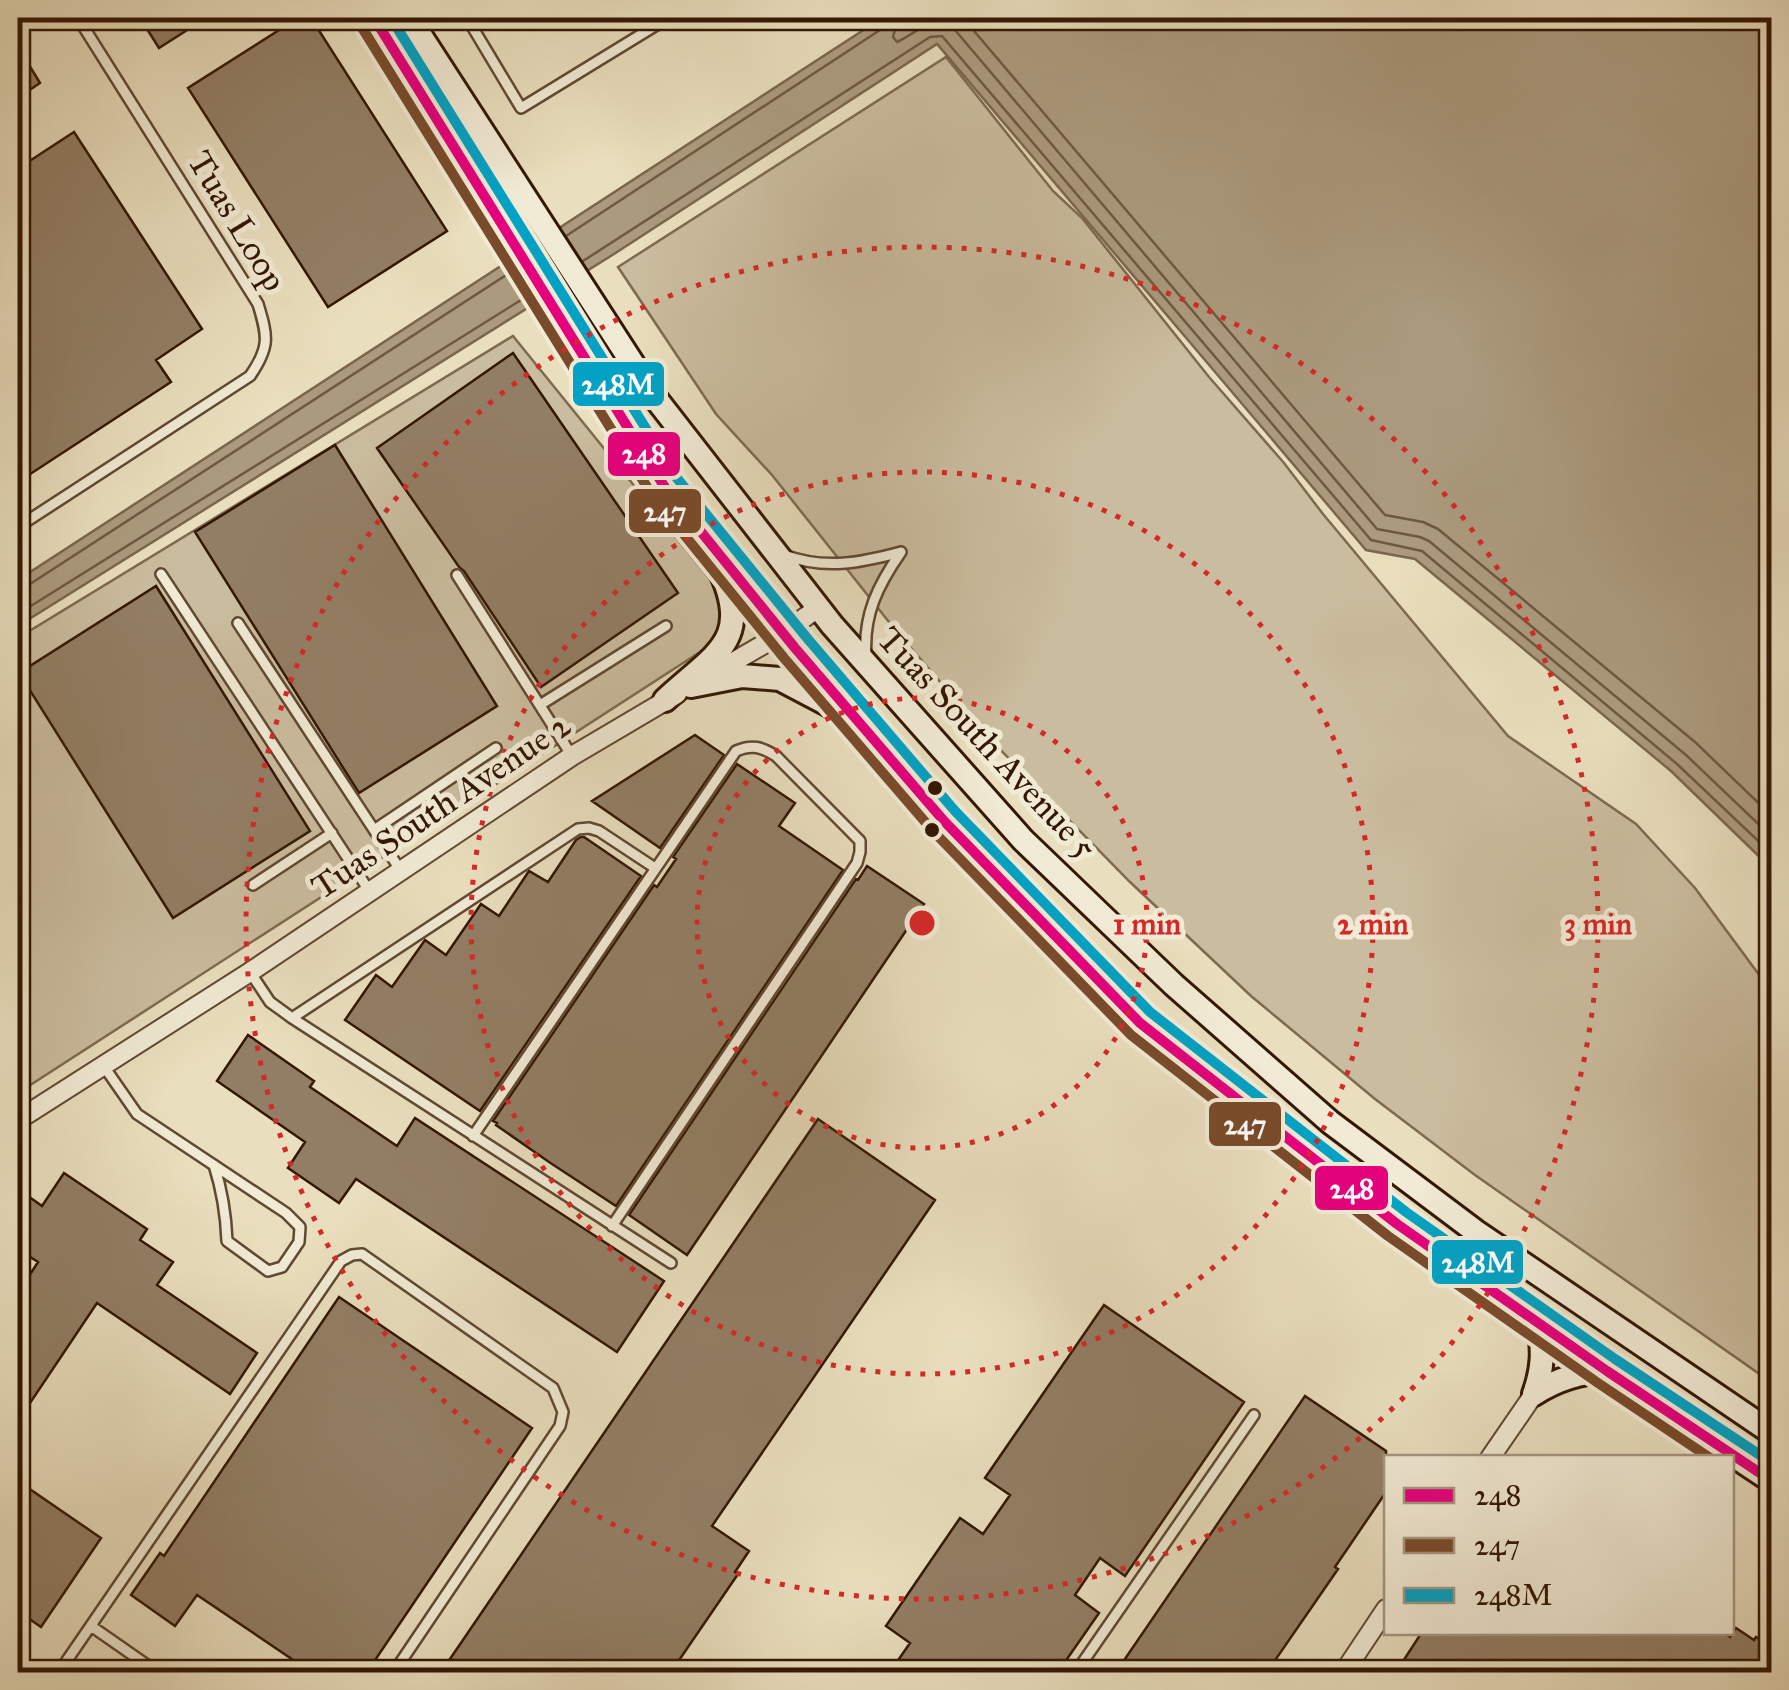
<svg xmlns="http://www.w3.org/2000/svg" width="1789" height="1690" font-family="'IM FELL Great Primer',serif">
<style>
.green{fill:#cabc9e;stroke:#7e6a51;stroke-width:2.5}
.water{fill:#ab9a7e;stroke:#7b664d;stroke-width:2.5}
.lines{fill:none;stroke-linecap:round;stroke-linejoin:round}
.shore{stroke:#6f5841;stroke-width:2.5}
.building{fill:#927e64;stroke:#331704;stroke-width:2.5}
.lane-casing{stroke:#604932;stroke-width:14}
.street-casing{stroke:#604932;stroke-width:22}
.secondary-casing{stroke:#331704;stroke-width:28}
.lane{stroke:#f1ead4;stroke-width:9}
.street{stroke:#f1ead4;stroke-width:18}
.secondary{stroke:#f1ead4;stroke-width:22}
.bus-1-casing{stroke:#f1ead4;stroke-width:18}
.bus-2-casing{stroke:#f1ead4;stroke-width:18}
.bus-3-casing{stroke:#f1ead4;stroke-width:18}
.bus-1{stroke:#e5007d;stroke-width:10}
.bus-2{stroke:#7a4b2a;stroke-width:10}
.bus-3{stroke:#03a2c4;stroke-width:10}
.ring{fill:none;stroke:#d62828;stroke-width:5;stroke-dasharray:5 10}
.bus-dot{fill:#331704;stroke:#f1ead4;stroke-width:4}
.labels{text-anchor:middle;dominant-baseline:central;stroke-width:10;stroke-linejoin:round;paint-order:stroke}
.street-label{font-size:35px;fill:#331704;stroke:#f1ead4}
.centre{fill:#d62828;stroke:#f1ead4;stroke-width:5}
.ring-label{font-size:30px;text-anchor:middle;font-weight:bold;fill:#d62828;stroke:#f1ead4;stroke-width:10;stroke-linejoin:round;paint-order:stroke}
.line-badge{stroke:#f1ead4;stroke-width:4}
.badge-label{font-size:28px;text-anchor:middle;font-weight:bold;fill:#fff}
</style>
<rect width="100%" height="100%" fill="#e9debd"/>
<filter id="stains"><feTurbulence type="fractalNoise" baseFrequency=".002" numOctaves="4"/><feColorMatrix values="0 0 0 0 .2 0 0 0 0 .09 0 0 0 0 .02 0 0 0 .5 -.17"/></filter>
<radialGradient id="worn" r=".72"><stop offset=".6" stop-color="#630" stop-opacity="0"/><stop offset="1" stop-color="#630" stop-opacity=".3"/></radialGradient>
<path class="green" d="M946,57L1053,191L1082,218L1209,377L1284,463L1323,514L1508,736L1636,824L1695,888L1771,991V1382L1475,1175L1375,1099L1251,996L1130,882L983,732L893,627L772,475L716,414L618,267Z
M513,336L725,598L714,643L18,1093V638Z"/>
<path class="water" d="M882,18H1771V868L1671,771L1415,559L1366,550L937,44L614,254L18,626V580Z"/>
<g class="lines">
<path class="shore" d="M898,18L893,37L897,42C919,32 931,13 955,30L1377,529L1420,537L1429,541L1686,755L1772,837
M963,18L1385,515L1423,522L1438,529L1695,742L1772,816
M566,236L880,30L885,24V18
M583,261L930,37L942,36L1371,540L1422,551L1677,764L1772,854
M18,588L27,586L514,270
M18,614L529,295"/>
</g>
<path class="building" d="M140,18H206L159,48Z
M298,18H311L447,231L328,307L188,88Z
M18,47L40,83L18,98Z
M74,132L202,329L156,360L171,382L18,482V146L28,162Z
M513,353L678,593L541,687L464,571L459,567L377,448Z
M335,445L497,706L359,793L195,532Z
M156,586L310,831L173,918L19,673Z
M695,735L724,755L660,848L592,801Z
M737,764L795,803L779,826L843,870L616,1206L549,1162L496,1125L497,1123L493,1121L654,885L657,887L676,859L673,857Z
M581,837H584L641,876L480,1111L345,1020L376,975L392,987L425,940L446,955L481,904L499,916L529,871L548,882L576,840Z
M867,866L924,904L687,1255L629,1215L856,879L858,880Z
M248,1035L314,1081L310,1087L397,1146L415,1118L664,1281L617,1352L356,1179L339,1203L288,1168L305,1142L217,1081Z
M818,1119L935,1200L712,1526L749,1551L735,1572L738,1574L671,1672H469L450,1659Z
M64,1173L147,1229L140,1240L173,1262L157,1285L257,1353L230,1394L97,1303L18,1421V1293L38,1262L18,1249V1189L42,1206Z
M339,1297L532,1428L367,1672H311L197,1595L175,1626L131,1595L160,1553L164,1556Z
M1104,1305L1244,1402L1125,1576L1100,1558L1075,1595L1099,1613L1058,1672H890L910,1643L886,1626L960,1518L983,1534L1010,1495L985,1478Z
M1305,1396L1386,1451V1492L1335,1567L1338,1569L1267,1672H1116Z
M18,1481L101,1538L41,1627L18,1611Z
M1736,1628L1754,1640L1756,1637L1772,1647V1672H1396L1422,1632H1724L1730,1637Z"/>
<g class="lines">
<defs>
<path id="lane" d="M467,18L521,108L668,18
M18,527L250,376C270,347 268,337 258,304L78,18
M784,555C825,570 860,563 901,552
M161,574L370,892
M457,575L572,756
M238,623L401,871
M866,656C863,615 878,585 901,552
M540,705L666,626
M374,830L496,748
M253,885L332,833
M250,972L270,1002L292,1018L671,1263
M292,1018L578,829L589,828L599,831L655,868
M103,1065L137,1114L286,1213L300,1227L299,1242L282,1267L268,1271L227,1241C226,1215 222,1190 214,1165
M473,1136L736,751C752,744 762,747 776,756L860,841V852L857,863L612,1226
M91,1626L157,1672
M59,1672L341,1261L352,1255L362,1254L553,1388L563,1412L560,1426L394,1672
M1076,1672L1254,1415"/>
<path id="street" d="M704,679L783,633L818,608
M18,1120L250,972L572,756L677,694
M1490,1458L1534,1394
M1344,1672L1386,1609"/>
<path id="secondary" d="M374,18L664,486L795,648L944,821L1140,1023L1397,1224L1607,1371L1772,1481
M409,18L653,395L832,625L1023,840L1174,985L1330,1122L1475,1231L1772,1433
M691,686L742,676L780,679L839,710
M665,700C714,654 755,641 718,566
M1534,1394C1557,1379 1580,1372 1607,1371
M1534,1394C1543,1369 1544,1349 1538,1323"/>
</defs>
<use href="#lane" class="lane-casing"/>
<use href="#street" class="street-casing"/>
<use href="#secondary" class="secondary-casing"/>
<use href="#lane" class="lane"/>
<use href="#street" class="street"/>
<use href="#secondary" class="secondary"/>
<defs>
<path id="bus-1" d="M374,18L664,486L795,648L944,821L1140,1023L1397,1224L1607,1371L1772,1481"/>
<path id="bus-2" d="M361,26L652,495L784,658L933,831L1131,1035L1388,1236L1598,1383L1710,1458"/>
<path id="bus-3" d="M391,18L676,477L807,638L955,811L1150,1012L1406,1212L1615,1359L1772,1463"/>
</defs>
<use href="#bus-1" class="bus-1-casing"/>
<use href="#bus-2" class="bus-2-casing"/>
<use href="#bus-3" class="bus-3-casing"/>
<use href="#bus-1" class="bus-1"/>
<use href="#bus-2" class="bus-2"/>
<use href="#bus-3" class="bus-3"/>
</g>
<g class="ring">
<circle cx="922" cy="923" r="225"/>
<circle cx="922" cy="923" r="451"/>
<circle cx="922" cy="923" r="676"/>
</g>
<g class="bus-dot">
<circle cx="935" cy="788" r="9"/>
<circle cx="932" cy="830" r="9"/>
</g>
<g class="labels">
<g class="street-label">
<text transform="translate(237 221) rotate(59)">Tuas Loop</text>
<text transform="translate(987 743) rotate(47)">Tuas South Avenue 5</text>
<text transform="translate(441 806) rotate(-34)">Tuas South Avenue 2</text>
</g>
</g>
<circle cx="922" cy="923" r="15" class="centre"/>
<g class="ring-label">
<text x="1147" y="934">1 min</text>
<text x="1373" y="934">2 min</text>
<text x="1598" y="934">3 min</text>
</g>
<g class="line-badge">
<rect x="571" y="360" width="95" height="48" rx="10" fill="#03a2c4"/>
<rect x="606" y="430" width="76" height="48" rx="10" fill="#e5007d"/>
<rect x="627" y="487" width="76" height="48" rx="10" fill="#7a4b2a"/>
<rect x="1207" y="1100" width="76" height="48" rx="10" fill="#7a4b2a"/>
<rect x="1313" y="1164" width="77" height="48" rx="10" fill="#e5007d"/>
<rect x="1430" y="1238" width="95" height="48" rx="10" fill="#03a2c4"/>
</g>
<g class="badge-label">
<text x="618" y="394">248M</text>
<text x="644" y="463">248</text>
<text x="665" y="521">247</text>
<text x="1245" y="1134">247</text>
<text x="1352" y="1198">248</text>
<text x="1478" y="1272">248M</text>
</g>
<rect width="1789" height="1690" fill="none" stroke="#e9debd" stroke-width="60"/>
<rect x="20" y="20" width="1749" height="1650" fill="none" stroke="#331704" stroke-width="5"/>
<rect x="30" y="30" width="1729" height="1630" fill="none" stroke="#331704" stroke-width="2.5"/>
<rect x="1384" y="1455" width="350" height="180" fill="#f1ead4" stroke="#a59681" stroke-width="2.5"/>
<rect x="1404" y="1488" width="50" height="15" fill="#e5007d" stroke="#a59681" stroke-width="2.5"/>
<text x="1474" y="1505" font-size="30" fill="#331704">248</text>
<rect x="1404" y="1538" width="50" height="15" fill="#7a4b2a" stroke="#a59681" stroke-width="2.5"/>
<text x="1474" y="1555" font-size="30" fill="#331704">247</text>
<rect x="1404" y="1588" width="50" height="15" fill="#03a2c4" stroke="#a59681" stroke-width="2.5"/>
<text x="1474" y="1605" font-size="30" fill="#331704">248M</text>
<rect width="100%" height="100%" filter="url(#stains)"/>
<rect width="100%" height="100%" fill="url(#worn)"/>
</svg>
